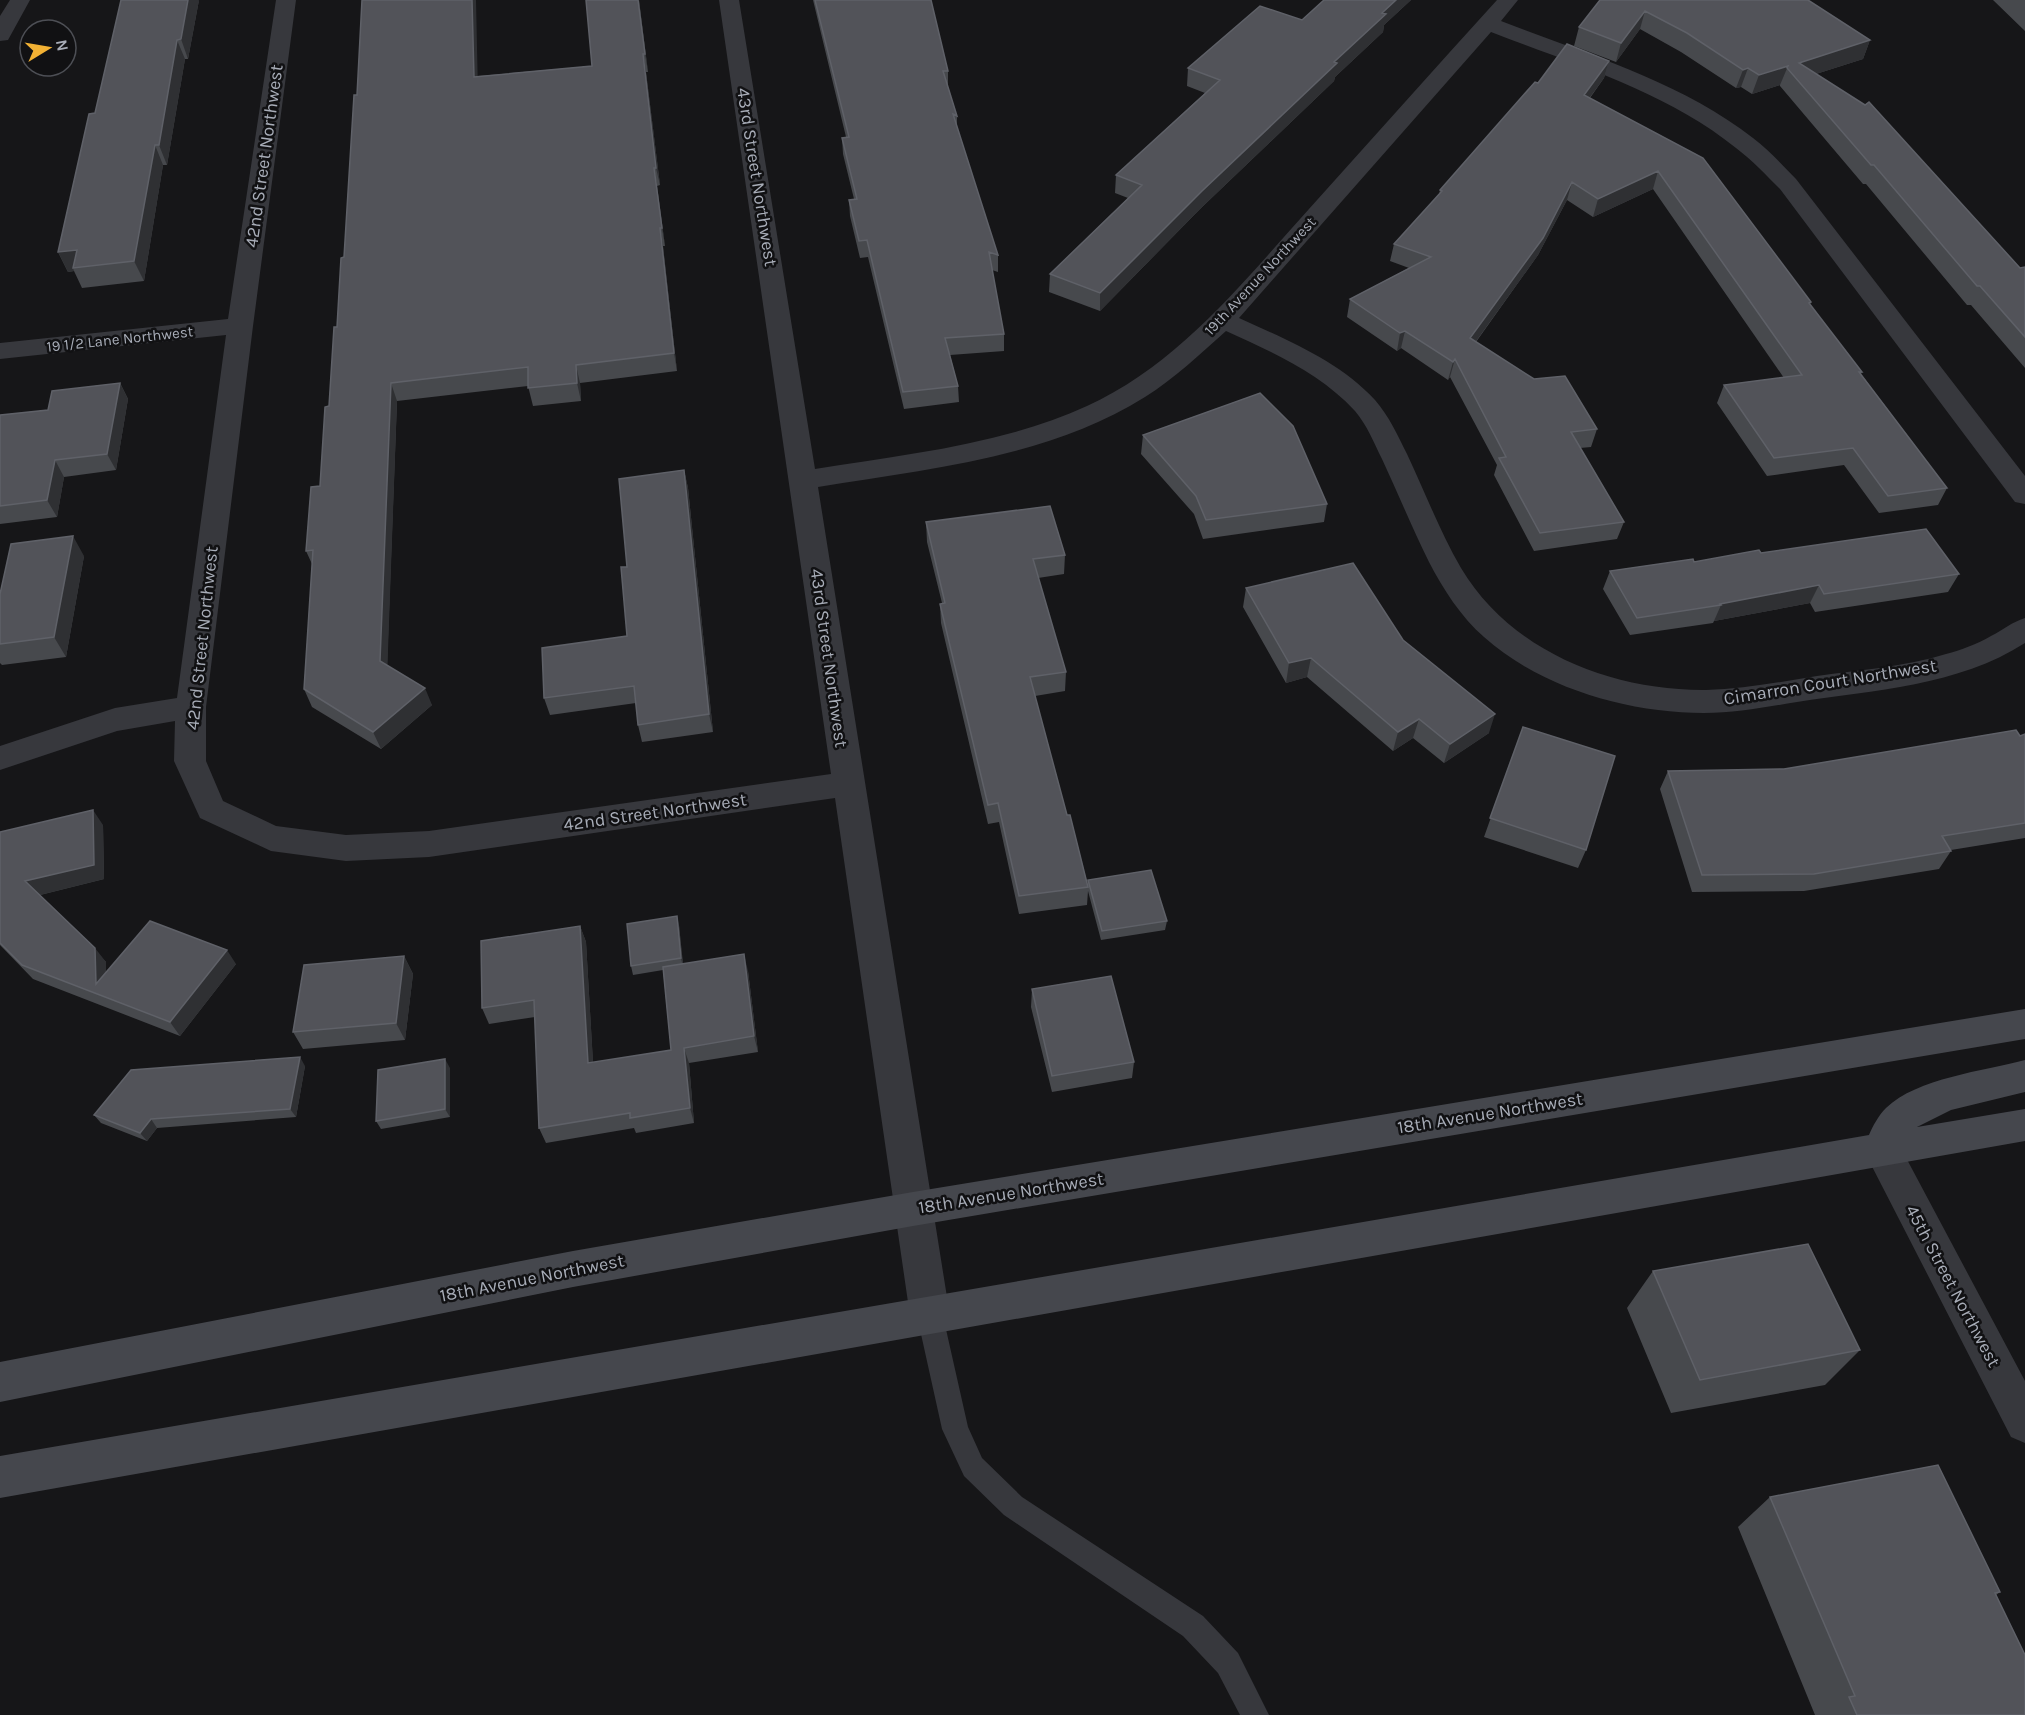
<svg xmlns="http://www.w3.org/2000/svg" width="2025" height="1715" font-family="Karla,sans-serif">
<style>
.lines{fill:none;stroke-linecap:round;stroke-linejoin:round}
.service{fill:#37383d;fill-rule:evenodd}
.minor{fill:#37383d;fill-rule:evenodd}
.secondary{fill:#45474d;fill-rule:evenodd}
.wall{fill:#47494d}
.shaded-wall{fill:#2f3033}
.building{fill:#525359;stroke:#5f6168;stroke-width:1.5}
.labels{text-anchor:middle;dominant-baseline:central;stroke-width:5;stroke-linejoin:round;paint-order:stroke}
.far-street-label{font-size:15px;fill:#a8adb8;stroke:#111113}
.street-label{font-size:18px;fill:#a8adb8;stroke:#111113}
</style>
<rect width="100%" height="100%" fill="#161618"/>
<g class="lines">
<path class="service" d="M930,1304L939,1308L943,1316L968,1427L982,1458L1022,1497L1203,1616L1238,1653L1269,1715H1240L1218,1673L1183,1636L1004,1515L964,1476L942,1429L917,1316L921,1308Z"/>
<path class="minor" d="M10,0H30L8,40L0,41V16Z
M276,0H296L253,326L206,707V761L223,801L276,826L346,835L429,831L831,774L719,0H739L815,469C906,454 1002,445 1087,406C1179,364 1243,282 1309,209C1372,139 1434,69 1497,0H1518L1501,21C1586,54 1680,81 1753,138C1769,150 1782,165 1796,179L2025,476V504L2015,502L1780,189C1766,175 1752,160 1736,148C1665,91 1575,65 1491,32L1239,318C1287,340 1339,361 1375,400C1389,416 1398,436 1407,454C1425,492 1440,532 1461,568C1511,652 1612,691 1706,690C1743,689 1780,682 1817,676C1860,670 1904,667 1946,654C1961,650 1977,644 1991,636C2003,630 2012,622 2025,618V643C1958,686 1874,690 1797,702C1766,707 1735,713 1704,713C1628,713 1541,688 1484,637C1461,617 1443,589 1429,562C1412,528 1398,493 1382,459C1374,443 1367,425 1355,411C1320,373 1272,352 1226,331C1200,354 1174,379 1145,397C1048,458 928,469 818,487L950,1316L944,1329L930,1335L916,1329L910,1316L835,798L429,857L346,861L271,851L200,818L174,761L175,721L117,731L0,770V746L115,708L177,698L226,335L0,359V343L228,319Z
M1882,1132L1895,1137L2025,1381V1443L2011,1437L1863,1149L1869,1137Z"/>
<path class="secondary" d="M2025,1009V1039L913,1226L573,1287L0,1402V1362L573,1251L913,1192Z
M2025,1060V1092L1951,1110L1917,1127L2025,1109V1141L0,1498V1456L1869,1135C1873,1126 1878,1116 1886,1108C1917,1078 1984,1071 2025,1060Z"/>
</g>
<path class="wall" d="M199,0L188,59H185L167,165H163L144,281L82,288L74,271L68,272L58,252Z
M586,0H639L648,72H646L660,185L657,186L665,246H663L677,371L580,383L581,401L533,406L528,386L397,401L387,666L432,705L381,749L312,707L304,689L312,564L306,551L320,486L329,406L344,257L357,95L478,76L592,66Z
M813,0H931L948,71V87L957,116V129L998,255V272L992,270L1004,334V351L950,355L958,386L959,402L904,409L868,257L860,258L850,216L849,200L854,199L843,154L842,138L846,137Z
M1324,0H1411L1384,25L1383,32L1335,77L1334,81L1200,209L1100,311L1049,292L1050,274L1128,198L1115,193L1116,175L1205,93L1187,86L1188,68L1302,20Z
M1600,0L1870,40L1863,59L1816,74L2020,268L2025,267V368L1971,305H1967L1866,184H1863L1780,86V85L1752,94L1741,87L1736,88L1681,52L1640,29L1616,62L1574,46L1579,27Z
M1993,0H2025V31Z
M1609,61L1604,78L1590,98L1811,302L1810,305L1862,372L1861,374L1947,488L1938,505L1879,513L1844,465L1767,476L1717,403L1724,385L1784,378L1653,189L1593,217L1567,200L1538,255L1476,342L1597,429L1591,447L1580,448L1624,522L1617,539L1534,551L1494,475L1497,465L1450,377L1448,380L1401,348L1397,351L1347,317L1350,299L1409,268L1390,261L1394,244L1439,195L1440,190L1538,83Z
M120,383L128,399L116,470L64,477L57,517L0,524V415L48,410Z
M1143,435L1327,504L1324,522L1203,539L1194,514L1141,454Z
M684,470L688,488L713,732L642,742L638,725L636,703L550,715L544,698L627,636V567Z
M926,522L1065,555L1064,574L1038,578L1066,672L1065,691L1035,696L1067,815L1088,885V880L1167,921L1165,930L1101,940L1088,891L1087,905L1019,914L999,822L988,824L941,623L940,604L942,603L927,542Z
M1761,553L1959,574L1948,592L1815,612L1810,603L1714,621L1713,623L1630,635L1603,589L1610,571L1694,562Z
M84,556L66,657L2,665L0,663V644Z
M1246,588L1403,640L1489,733L1444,763L1413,738L1393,751L1307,677L1286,683L1243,607Z
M1523,727L1586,850L1578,868L1484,837Z
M2025,734V838L1951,850V851L1939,869L1804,891L1692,892L1660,789L1668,771L1784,769L2020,736Z
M103,825L104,879L40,895L106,962V972L236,964L180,1036L33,979L0,945V832Z
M679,925L683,964L748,971L758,1052L689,1063L694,1123L636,1133L634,1128L546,1143L539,1128L535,1017L489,1024L482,1008L580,926L586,942L593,1063L671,1050L663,970L633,975L631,966Z
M404,956L413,974L405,1040L303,1049L293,1032Z
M1032,989L1134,1062L1132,1078L1052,1092L1031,1007Z
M305,1066L296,1117L157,1128L147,1141L101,1123L94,1115Z
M450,1068V1117L381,1129L376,1121Z
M1653,1271L1860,1350L1825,1385L1671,1413L1627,1308Z
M1770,1497L2000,1592L1996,1595L2025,1715H1815L1738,1527Z"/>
<path class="shaded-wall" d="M188,0H199L188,59L181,39Z
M472,0H476L478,94L474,77Z
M638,0H639L648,72L645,54Z
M1396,0H1411L1384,25L1383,32L1335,77L1334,81L1200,209L1100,311V293L1202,191L1334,62L1382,13Z
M1645,11L1640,29L1616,62L1621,43Z
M177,40L185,59L167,165L159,145Z
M1870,40L1863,59L1797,80L1799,63Z
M643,54L646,72L660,185L656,168Z
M1609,61L1604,78L1579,112L1584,95Z
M1788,66L1780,85L1752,94L1759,75Z
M1748,68L1741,87L1736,88L1743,70Z
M155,145L163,165L144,281L134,261Z
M654,168L657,186L665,246L662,228Z
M1658,171L1653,189L1593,217L1598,199Z
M1572,182L1567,200L1538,255L1466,355L1470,338Z
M660,228L663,246L677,371L674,353Z
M77,250L73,268L74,271L68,272L58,252Z
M1405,331L1401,348L1397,351L1400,333Z
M1455,359L1450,377L1448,380L1453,362Z
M576,365L580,383L581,401L577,383Z
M120,383L128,399L116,470L107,454Z
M391,383L397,401L387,678L380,661Z
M55,460L64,477L57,517L47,500Z
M684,470L688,488L713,732L709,714Z
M73,536L84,556L66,657L54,637Z
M1819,585L1810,603L1714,621L1721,605L1720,604Z
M1311,658L1307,677L1286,683L1289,663Z
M425,688L432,705L381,749L373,732Z
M1495,714L1489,733L1444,763L1450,744Z
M1419,719L1413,738L1393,751L1398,732Z
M93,810L103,825L104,879L36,896L25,881Z
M677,916L679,925L683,967L681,958Z
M580,926L586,942L594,1079L588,1063Z
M95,948L106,962V998L96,984Z
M227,950L236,964L180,1036L170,1022Z
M744,954L748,971L758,1052L754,1036Z
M404,956L413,974L405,1040L396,1023Z
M684,1048L689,1063L694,1123L690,1108Z
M300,1057L305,1066L296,1117L290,1109Z
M445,1059L450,1068V1117L445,1109Z
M151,1119L157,1128L147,1141L140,1133Z"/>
<path class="building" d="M121,0H188L181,39L177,40L159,145H155L134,261L73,268L77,250L58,252L89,114L95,113Z
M362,0H472L474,77L592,66L586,0H638L645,54H643L656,168H654L662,228H660L674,353L576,365L577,383L528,388V367L391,383L380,661L425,688L373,732L304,689L313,550L306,551L311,487L320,486L325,407L329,406L334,327H337L341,258L344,257L354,95H357Z
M815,0H931L948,71H943L957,116L953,114L998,255L989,252L1004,334L945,338L958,386L903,392L867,240L859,241L849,200L857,199L842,138L849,137Z
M1324,0H1396L1382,13L1386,14L1334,62L1337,63L1202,191L1100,293L1050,274L1142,185L1116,175L1220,80L1188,68L1260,6L1302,20Z
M1600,0H1808L1870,40L1799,63L1865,105L1869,102L2020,268L2025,267V337L1980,286H1977L1874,165H1871L1787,68L1788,66L1759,75L1748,68L1743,70L1687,33L1645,11L1621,43L1579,27Z
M1567,44L1609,61L1584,95L1703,158L1811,302L1809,303L1862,372H1859L1947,488L1888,496L1853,448L1774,458L1724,385L1802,375L1658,171L1598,199L1572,182L1543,238L1470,338L1534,379L1565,376L1597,429L1571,432L1624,522L1540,533L1499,458L1506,457L1455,359L1453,362L1405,331L1400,333L1350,299L1431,257L1394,244L1442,191L1440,190L1535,82L1538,83Z
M120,383L107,454L55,460L47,500L0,506V415L48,410L52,391Z
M1260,393L1293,426L1327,504L1206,520L1196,496L1143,435Z
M684,470L709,714L638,725L634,686L544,698L542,648L627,636L621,567H627L619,479Z
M1050,506L1065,555L1033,559L1066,672L1030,677L1067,815H1070L1088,887L1019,896L998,803L988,805L940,604L945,603L926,522Z
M1926,529L1959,574L1824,594L1819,585L1720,604L1721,605L1637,618L1610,571L1693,559L1694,562L1759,550L1761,553Z
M73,536L54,637L0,644V594L11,544Z
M1353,563L1403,640L1495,714L1450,744L1419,719L1398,732L1311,658L1289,663L1246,588Z
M1523,727L1615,756L1586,850L1490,818Z
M2016,730L2020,736L2025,734V823L1942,836L1951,851L1814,874L1702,875L1668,771L1784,769Z
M93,810L94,865L25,881L95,948L96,984L150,921L227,950L170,1022L22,965L0,943V832Z
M1151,870L1167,921L1102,931L1088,880Z
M677,916L681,958L631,966L627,924Z
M580,926L588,1063L671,1050L663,967L744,954L754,1036L684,1048L690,1108L630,1118V1113L539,1128L534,1000L482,1008L481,941Z
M404,956L396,1023L293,1032L304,965Z
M1111,976L1134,1062L1052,1076L1032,989Z
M300,1057L290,1109L151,1119L140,1133L94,1115L131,1070Z
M445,1059V1109L376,1121L378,1070Z
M1808,1244L1860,1350L1700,1380L1653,1271Z
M1938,1465L2000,1592L1995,1593L2025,1655V1715H1857L1849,1697L1855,1696L1770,1497Z"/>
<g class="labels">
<g class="far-street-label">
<text transform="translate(1260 276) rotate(-47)">19th Avenue Northwest</text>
<text transform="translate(120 339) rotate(-6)">19 1/2 Lane Northwest</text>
</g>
<g class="street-label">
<text transform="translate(264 156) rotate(-82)">42nd Street Northwest</text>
<text transform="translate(757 177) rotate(81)">43rd Street Northwest</text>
<text transform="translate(202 638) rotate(-84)">42nd Street Northwest</text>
<text transform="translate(829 658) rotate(82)">43rd Street Northwest</text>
<text transform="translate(1830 682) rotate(-9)">Cimarron Court Northwest</text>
<text transform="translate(655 812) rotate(-8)">42nd Street Northwest</text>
<text transform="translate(1490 1113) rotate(-9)">18th Avenue Northwest</text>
<text transform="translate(1011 1193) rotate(-9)">18th Avenue Northwest</text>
<text transform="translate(532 1278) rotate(-11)">18th Avenue Northwest</text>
<text transform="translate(1953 1286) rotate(62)">45th Street Northwest</text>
</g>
</g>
<g transform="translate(48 48) rotate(79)"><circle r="28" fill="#111113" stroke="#4d4f55" stroke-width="1.5"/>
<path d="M0-4.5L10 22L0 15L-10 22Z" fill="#f2b134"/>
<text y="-9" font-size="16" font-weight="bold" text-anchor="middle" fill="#a8adb8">N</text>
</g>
</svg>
